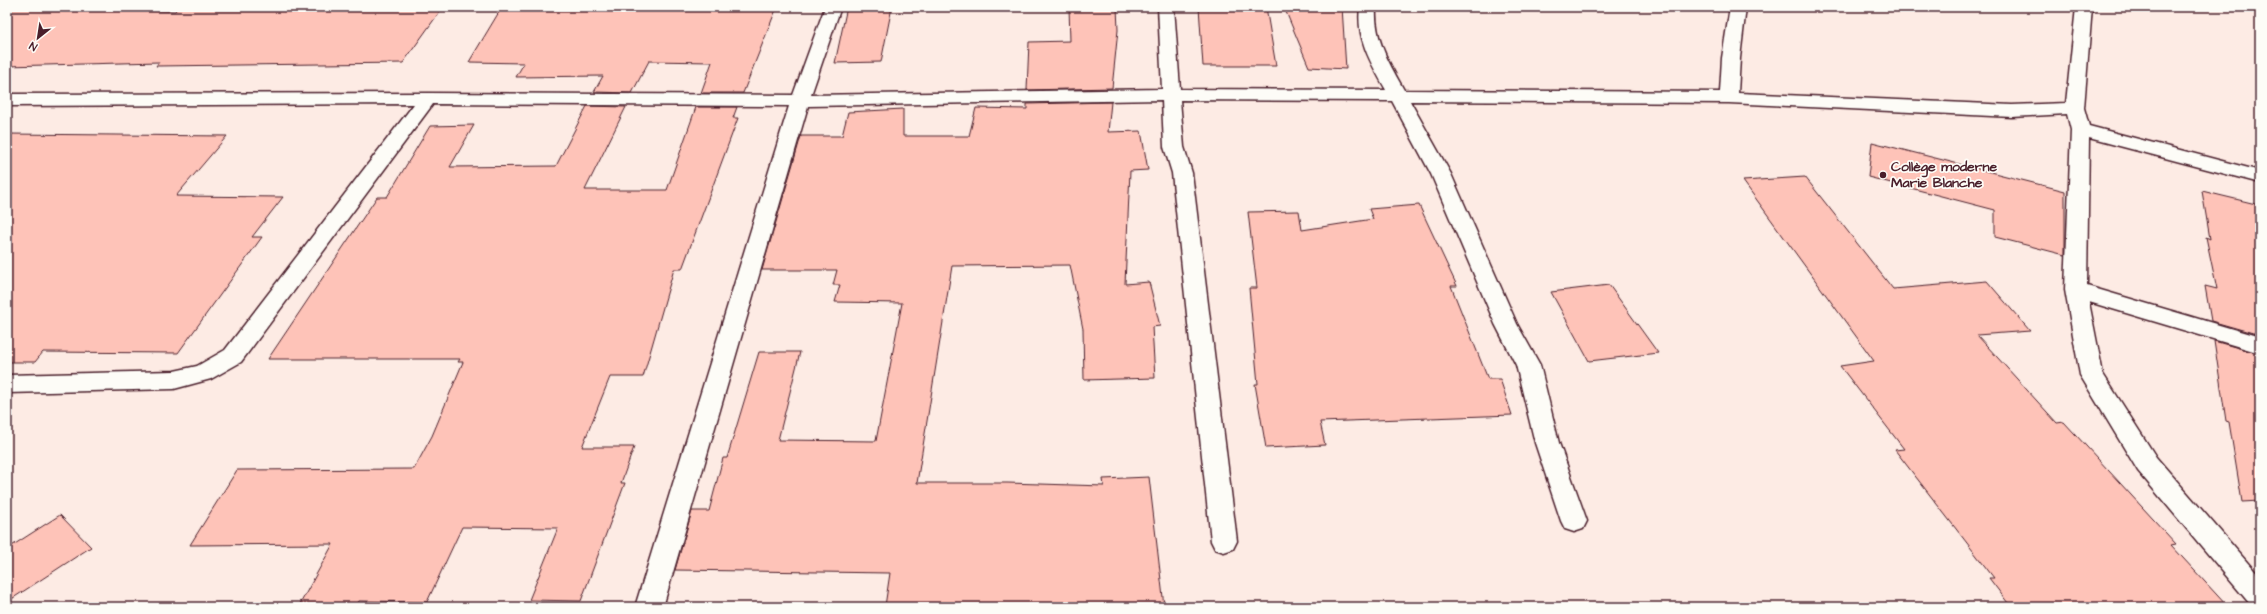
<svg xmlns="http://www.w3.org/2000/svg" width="2267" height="614" font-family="'Architects Daughter',sans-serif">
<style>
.building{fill:#fec3b8;stroke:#4a1f2b}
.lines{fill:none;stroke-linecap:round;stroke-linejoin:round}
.minor-casing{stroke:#4a1f2b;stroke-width:3}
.minor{fill:#fdfcf7;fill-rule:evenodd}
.poi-dot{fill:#4a1f2b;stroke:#fdfcf7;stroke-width:1.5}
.labels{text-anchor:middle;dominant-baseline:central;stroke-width:3.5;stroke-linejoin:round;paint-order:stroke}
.poi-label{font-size:14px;font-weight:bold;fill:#4a1f2b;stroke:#fdfcf7;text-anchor:start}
</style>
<rect width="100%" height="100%" fill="#fdebe4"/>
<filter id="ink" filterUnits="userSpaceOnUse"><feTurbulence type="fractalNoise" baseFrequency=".025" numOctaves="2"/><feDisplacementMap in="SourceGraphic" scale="8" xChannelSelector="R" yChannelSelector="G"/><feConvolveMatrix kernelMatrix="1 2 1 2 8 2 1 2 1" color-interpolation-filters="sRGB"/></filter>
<g filter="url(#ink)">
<path class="building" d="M179,7H443L403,63L156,66L159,62L7,66V8L175,11Z
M502,7H777L743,93H701L712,62L649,61L632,93L594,92L603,76L516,77L524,63L469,62Z
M847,7H892L881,62L835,63Z
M1069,7H1117L1118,30L1112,88L1027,90L1029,42L1070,41Z
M1199,7H1266L1276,66H1203Z
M1284,7H1342L1346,69L1309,67Z
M1111,102L1108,132L1141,131L1148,170L1130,171L1125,284L1149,282L1160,326L1152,327L1155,378L1084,380L1083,329L1070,265L952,266L917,483H1007L1104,486L1103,479L1149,477L1164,606H885L890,573L675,570L692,511H709L723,458H727L759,352H800L778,440L876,441L902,303L835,302L840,285H833L837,270H762L801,136H842L848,112L903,109V136H969L976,108L1027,109V104Z
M587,106L626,107L585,190H667L696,107H737L733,118H738L682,269H674L643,377H610L582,447H634L621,483H625L581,601L529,600L558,528L462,527L427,602L359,601L357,605L300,604L333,544L190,545L237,470L414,469L432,436L463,362H458L460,359H268L377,197H387L430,126L474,125L450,167L556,166Z
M7,134L227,136L176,196L283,197L252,237H262L178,353L43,352L35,362H7Z
M1872,142L2065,191V255L1995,237V210L1868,177Z
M1805,177L1893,289L1987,281L2030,331L1977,335L2057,423L2064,422L2176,544L2171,545L2228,607H2011L1989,578H1994L1895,450L1904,449L1840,366L1874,361L1743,181Z
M2202,191L2260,205V335L2211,321L2205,286L2217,289L2206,237L2210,239Z
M1419,205L1457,286H1451L1488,379H1500L1512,415L1320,422L1325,445L1266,448L1255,384H1258L1249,288H1257L1248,212L1299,211L1302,230L1373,219L1369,209Z
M1609,285L1658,353L1589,361L1551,292Z
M2214,341L2260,354V501L2242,502L2229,422L2226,421Z
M60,515L91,547L7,602V549Z"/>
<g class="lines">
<defs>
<path id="minor" d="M825,7H841L811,95L1162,89L1158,7H1174L1180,89L1386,90C1371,63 1356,39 1360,7H1376C1374,39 1389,63 1404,90L1720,92L1722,58L1730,7H1746L1740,58L1738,93L2012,105L2066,103L2076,7H2092L2084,108L2089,126L2260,171V183L2089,138L2087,286L2260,337V353L2089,302L2103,374L2156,457L2260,577V607L2250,604L2138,471L2080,375L2065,290L2071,130L2067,114L2012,117L1729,103L1410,101L1451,174L1517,324L1540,365L1559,443L1587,521L1583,529L1574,532L1565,529L1561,521L1535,443L1516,365L1495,324L1431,174L1392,101L1180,100L1184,147L1192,173L1237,541L1233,549L1224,552L1215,549L1211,541L1172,173L1164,147L1162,100L808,106L663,607H635L789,106L433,104L241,362L211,379L174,389L7,393V375L174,371L197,366L225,350L414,104L7,106V94L428,93L793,95Z"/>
</defs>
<use href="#minor" class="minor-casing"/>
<use href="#minor" class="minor"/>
</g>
</g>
<circle class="poi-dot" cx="1883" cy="175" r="4"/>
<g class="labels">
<g class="poi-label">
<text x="1891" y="167">Collège moderne<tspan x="1891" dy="16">Marie Blanche</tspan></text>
</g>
</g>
<rect width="2267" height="614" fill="none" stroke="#fdfcf7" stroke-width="24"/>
<rect x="12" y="12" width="2243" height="590" fill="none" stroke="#4a1f2b" stroke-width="1.5" filter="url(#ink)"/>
<g transform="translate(38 38) rotate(210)" stroke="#fdfcf7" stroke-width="3" paint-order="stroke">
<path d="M0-3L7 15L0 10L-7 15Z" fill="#4a1f2b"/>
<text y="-6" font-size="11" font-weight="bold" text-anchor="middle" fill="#4a1f2b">N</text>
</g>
</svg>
